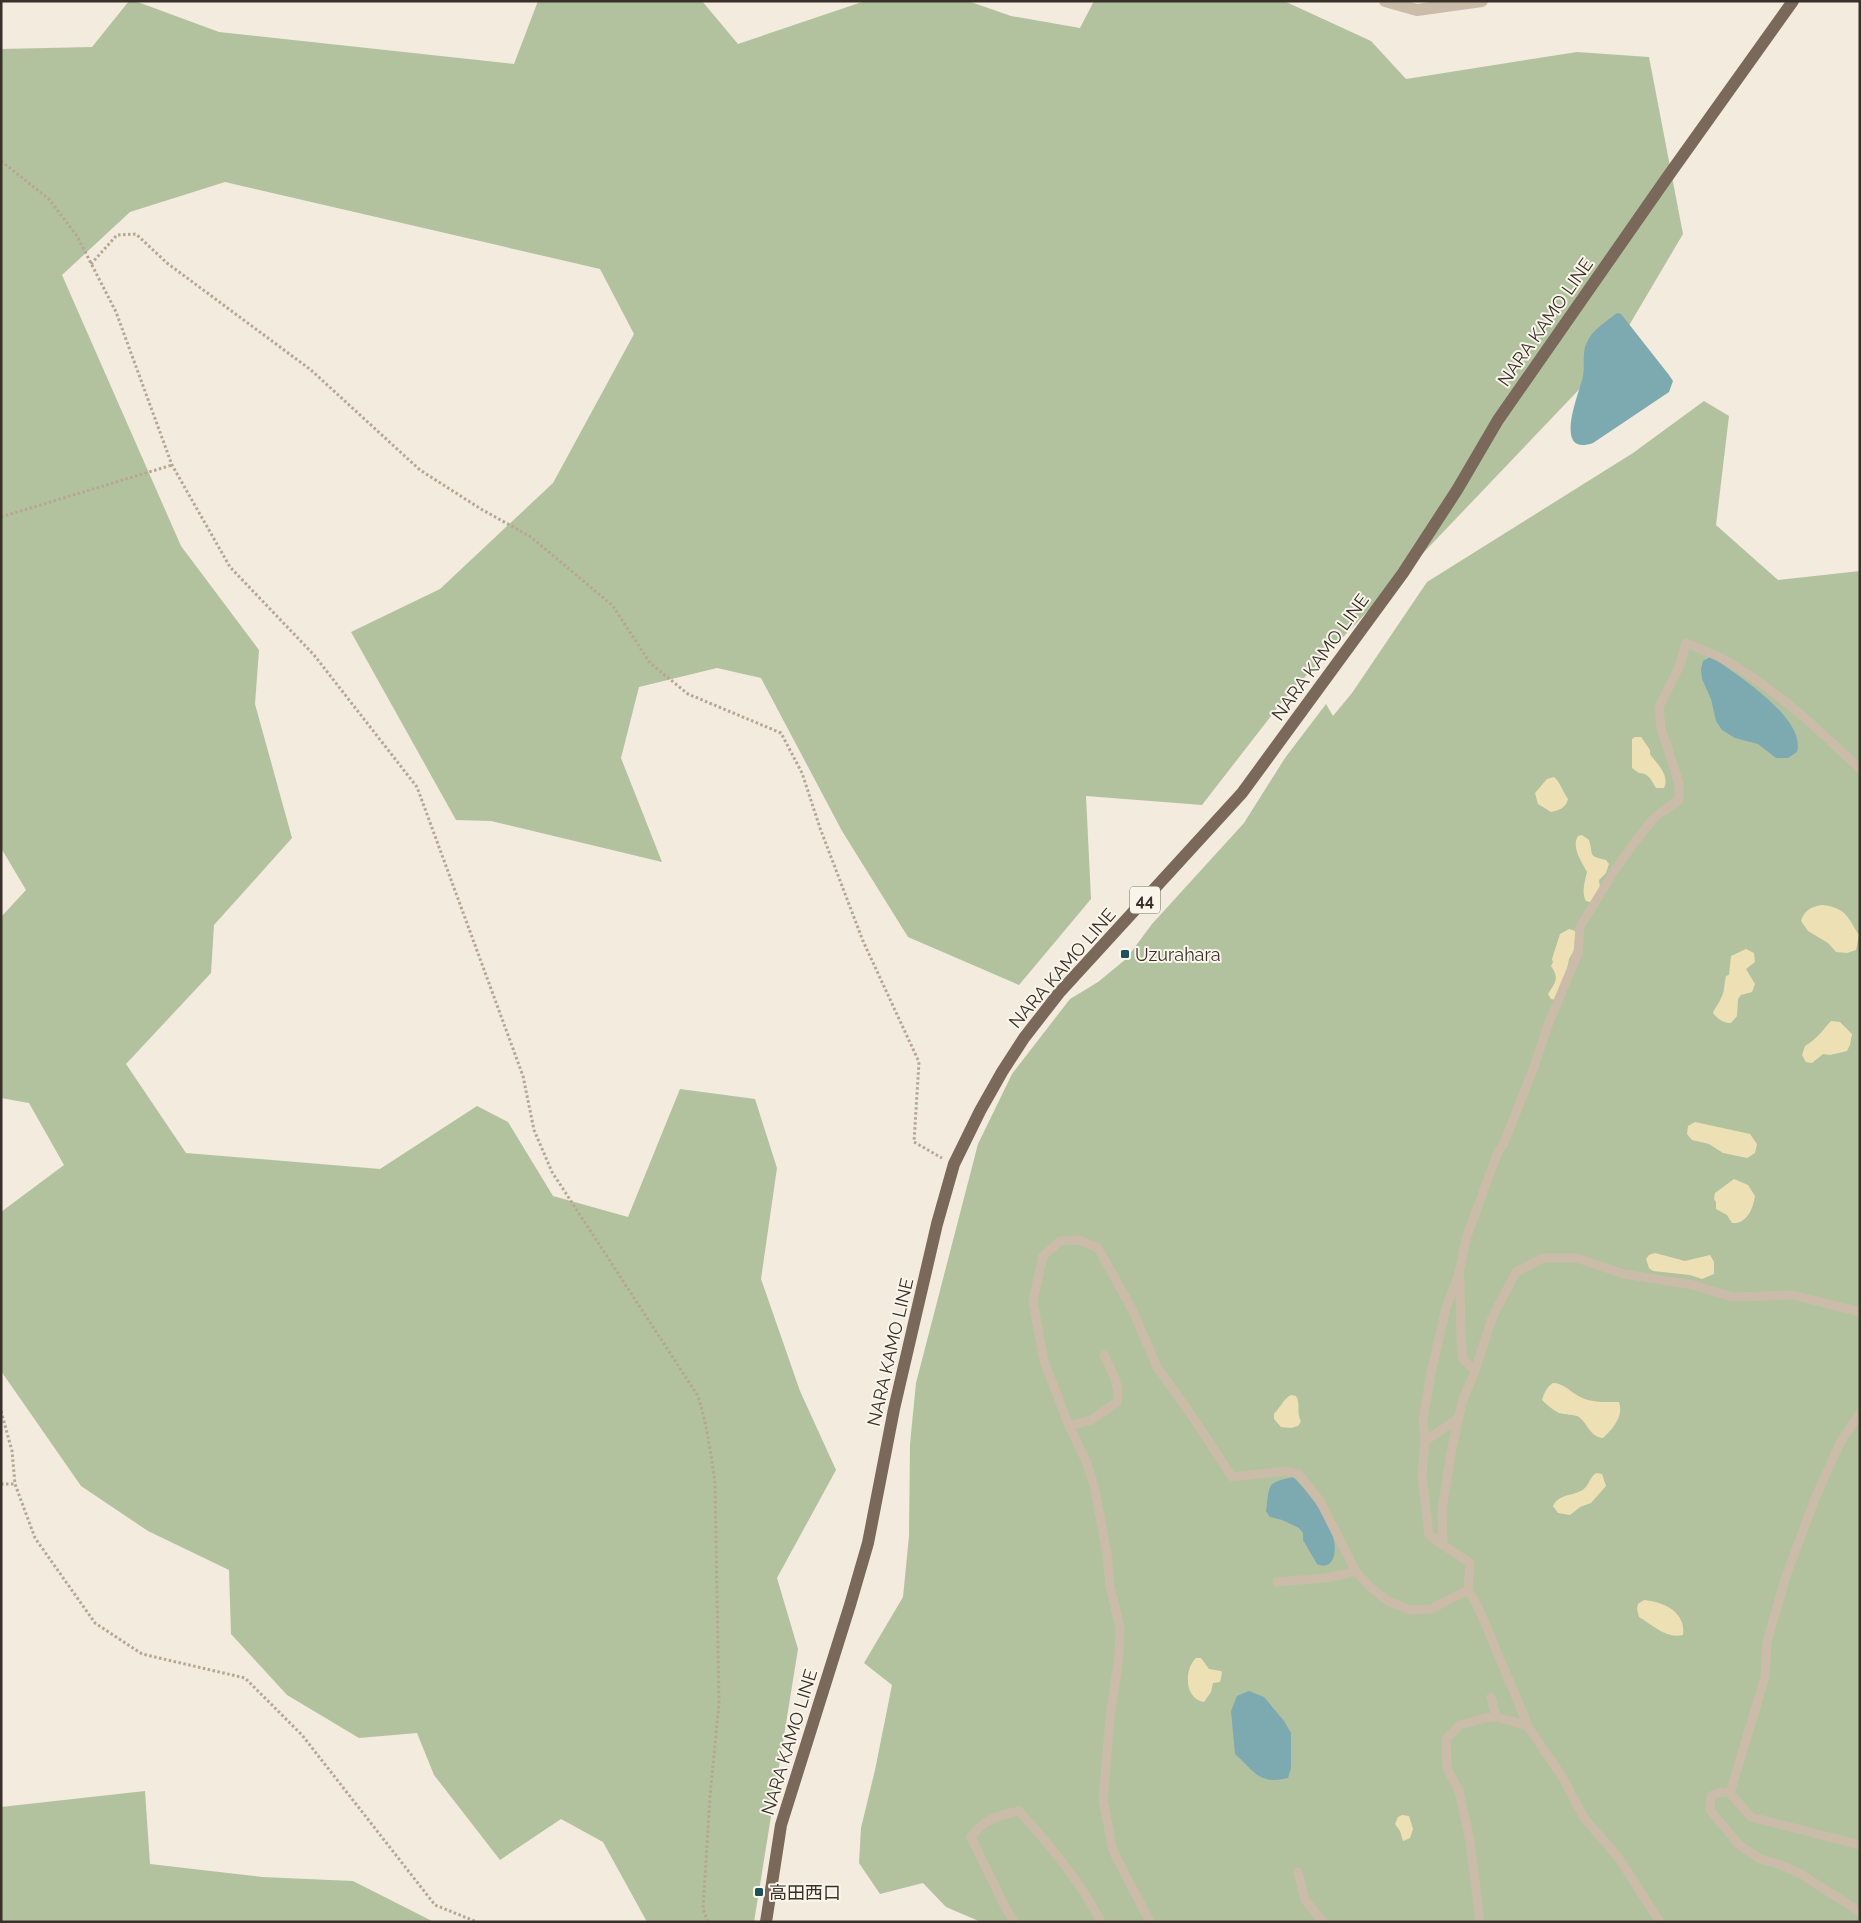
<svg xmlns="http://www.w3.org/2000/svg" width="1861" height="1923" font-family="Raleway,'Noto Sans JP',sans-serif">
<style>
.green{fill:#b2c29e}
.sand{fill:#eee0b5}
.water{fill:#7da9b0}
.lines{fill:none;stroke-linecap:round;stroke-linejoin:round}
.path{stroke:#b7a694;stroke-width:3;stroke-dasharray:2.5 2.5;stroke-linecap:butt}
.lane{stroke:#cbbca9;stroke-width:9}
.street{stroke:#cbbca9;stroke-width:12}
.primary{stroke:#7a685a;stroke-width:12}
.poi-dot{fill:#1e505a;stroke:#faf5eb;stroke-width:2}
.labels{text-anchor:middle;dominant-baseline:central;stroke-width:4;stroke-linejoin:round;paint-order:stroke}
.shield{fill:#faf5eb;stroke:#726b63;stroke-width:1}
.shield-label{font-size:16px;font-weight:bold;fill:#383029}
.street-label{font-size:18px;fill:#383029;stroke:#faf5eb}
.poi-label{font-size:18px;fill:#383029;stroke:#faf5eb;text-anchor:start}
</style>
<rect width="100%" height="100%" fill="#f3ebde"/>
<path class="green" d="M129,1H135L219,32L514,64L538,1H702L738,44L865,1H968L1011,16L1080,28L1094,1H1284L1371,41L1406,79L1577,52L1649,57L1683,234L1611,356L1285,698L1202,805L1086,796L1091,899L1019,985L908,937L842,831L761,678L717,668L639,687L621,758L662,862L491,821L456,820L351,632L440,589L553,483L634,334L600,269L225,182L130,212L62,275L181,546L259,650L255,704L292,838L214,925L211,973L126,1064L186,1153L380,1169L477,1106L508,1122L553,1196L628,1217L680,1089L755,1099L777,1168L761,1279L800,1391L836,1470L777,1578L798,1649L754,1922H647L603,1842L561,1819L500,1860L434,1775L417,1733L359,1738L287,1695L231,1634L229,1570L148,1531L81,1486L1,1371V1212L64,1165L29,1103L1,1098V917L26,890L1,848V49L92,47Z
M1704,401L1729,416L1716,525L1778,580L1860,571V1922H981L946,1907L923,1883L880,1894L859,1863L861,1828L875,1770L892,1685L864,1663L903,1597L909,1536L910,1444L916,1383L978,1144L1012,1074L1070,999L1098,982L1126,959L1152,924L1244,823L1285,758L1326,704L1333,716L1352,693L1427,582L1633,453Z
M145,1791L150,1864L262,1877L353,1881L434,1922H1V1807Z"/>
<path class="sand" d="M1635,737H1641L1650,750V754C1657,764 1670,775 1664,788H1656C1651,780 1649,773 1639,773L1632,768V739Z
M1554,777C1560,782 1563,792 1568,799C1566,808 1559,810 1551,812L1538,804L1535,793L1547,779Z
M1582,835L1589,840C1594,857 1587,855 1606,860L1609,864L1606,873L1599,880L1601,897L1594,903L1586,901C1581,893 1585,881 1587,872C1582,862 1571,848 1578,836Z
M1822,905C1846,908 1847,916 1859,935L1856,950L1847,953L1836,952L1828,943L1808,931L1801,921C1804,910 1811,907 1822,905Z
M1569,929L1575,931L1578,936L1576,947L1569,959L1562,996L1556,1000L1551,999L1548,994C1555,982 1560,979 1551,966L1553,962L1552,959L1560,934Z
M1746,949L1754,953L1755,962L1746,969L1755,984L1752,992L1741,995L1738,999L1737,1016L1731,1023C1723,1023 1718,1019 1713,1013C1715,1007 1719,1004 1721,998C1725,992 1724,983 1726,976L1729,975L1731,956Z
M1831,1021L1840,1022L1852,1034L1850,1045L1847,1051L1830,1055L1823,1054L1812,1063L1806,1062L1802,1055L1805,1046C1816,1040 1823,1030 1831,1021Z
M1695,1122L1750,1134L1757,1144L1755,1153L1747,1158L1723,1153L1709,1144L1692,1140L1687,1134L1688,1126Z
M1734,1179L1748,1185L1755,1196C1753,1209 1747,1224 1732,1223L1727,1215L1716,1209V1202L1714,1199L1715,1193Z
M1655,1253L1685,1261L1710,1255L1714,1262V1274L1702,1279L1690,1275L1653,1271L1649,1268L1646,1259L1649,1255Z
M1553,1383C1562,1382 1572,1393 1580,1397C1592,1403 1607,1402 1619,1402C1624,1416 1613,1429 1603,1438C1590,1437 1588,1424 1579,1417C1574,1414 1565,1415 1559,1413C1553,1410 1547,1405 1542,1400C1544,1393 1547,1387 1553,1383Z
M1291,1395L1296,1396C1301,1404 1296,1413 1301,1421L1298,1426L1291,1428L1281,1427L1274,1419V1414C1280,1408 1284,1398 1291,1395Z
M1596,1473L1602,1474L1606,1486L1591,1503L1580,1507L1570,1515L1558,1513L1553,1506C1558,1495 1570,1496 1581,1491C1589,1487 1589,1478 1596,1473Z
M1644,1600C1664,1602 1686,1612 1683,1635C1666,1639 1653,1625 1639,1617L1637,1609L1638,1604Z
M1196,1658H1201L1209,1669L1221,1671L1222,1673L1220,1682L1213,1683L1211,1692L1204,1702C1184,1699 1184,1669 1196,1658Z
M1402,1815L1409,1816L1413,1829L1410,1838L1403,1841L1400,1831L1395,1824L1398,1817Z"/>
<path class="water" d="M1617,313L1621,314L1669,375L1673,381L1669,392L1593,443C1553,457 1578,396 1582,380C1586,368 1581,354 1587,342C1592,330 1607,321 1617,313Z
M1710,657L1715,659C1738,676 1806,718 1797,752L1788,758H1776L1758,744L1735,738L1722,730L1716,721L1711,699L1702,679L1701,669L1703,661Z
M1293,1477C1309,1492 1347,1539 1331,1562C1327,1567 1322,1566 1317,1564L1303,1540V1533L1299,1528L1282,1520L1270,1517L1266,1511C1270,1485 1265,1483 1293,1477Z
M1249,1691L1264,1697L1284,1721L1291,1733V1768L1288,1778C1259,1785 1255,1772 1235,1754L1231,1711L1237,1696Z"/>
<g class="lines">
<path class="path" d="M1,161L49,199L77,236L116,312L172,465L230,567L314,655L417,787L523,1076L534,1130L552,1172L698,1396C707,1425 711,1454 715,1483L719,1703L710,1796L703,1909L708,1922
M91,264L117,235L136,234L167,263L311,370L420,470L481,509L531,537L613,606L650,663L688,694L781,733L802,773L820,828L863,941L919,1062L914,1142L942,1158
M1,517L172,465
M1,1411L12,1451L15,1484L35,1538L95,1623L142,1654L245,1678L302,1735L435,1905L477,1922
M1,1484H15"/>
<path class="lane" d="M1460,1278L1461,1341L1463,1359L1475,1371
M1104,1355C1111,1370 1121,1385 1117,1402L1091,1420L1069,1426L1086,1461L1094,1485L1107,1554L1110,1586L1120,1628L1119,1656L1110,1719L1103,1800L1113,1851L1150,1922
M1860,1413L1840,1443L1816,1496L1786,1576L1767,1642L1765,1677L1730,1793L1751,1817L1860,1845
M1069,1426L1044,1361L1033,1301L1043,1256L1060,1241L1079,1240L1098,1248L1133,1311L1157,1367L1194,1419L1232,1477L1285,1471L1299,1474L1320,1501L1356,1572L1370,1587L1388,1601L1410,1610L1431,1609L1468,1590
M1425,1441L1459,1418
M1443,1545L1429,1535L1422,1475L1425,1441L1423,1420L1431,1373L1446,1308L1459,1273L1466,1239L1497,1154L1504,1143L1534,1067L1548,1025L1578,953L1580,927L1613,873L1633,844L1655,817L1679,800V783L1661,728L1659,707L1680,665L1686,643C1697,648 1710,652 1721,658C1774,687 1817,728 1860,769
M1277,1582L1325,1578L1356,1572
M1491,1697L1496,1717
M1730,1793L1720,1792L1711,1796L1710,1810L1739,1845L1760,1859L1781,1865L1801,1874L1860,1912
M1298,1872L1305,1900L1323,1922
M1014,1922L1003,1903L971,1837C982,1820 1000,1815 1019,1811C1050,1845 1080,1881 1101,1922
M1480,1922L1470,1841L1459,1791L1447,1768L1446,1739L1460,1725L1485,1718L1496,1717L1515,1722L1529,1728
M1660,1922L1618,1857L1584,1818L1563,1778L1529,1728L1479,1609L1468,1590L1470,1563L1443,1545L1442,1510L1451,1453L1462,1402L1475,1371L1492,1318L1516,1272L1543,1258H1577L1624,1274L1693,1285L1732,1297L1793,1295L1860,1312"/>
<path class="street" d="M1385,1L1417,10L1482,1"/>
<path class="primary" d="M766,1922L781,1825L850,1605L868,1543L894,1409L937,1224L954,1164L980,1111L1002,1072L1024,1038L1059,993L1242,793L1403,573L1457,490L1498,420L1666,179L1793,1"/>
</g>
<g class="poi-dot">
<rect x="1120" y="949" width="10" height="10" rx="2.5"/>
<rect x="754" y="1887" width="10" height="10" rx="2.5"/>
</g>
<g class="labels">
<rect class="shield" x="1130" y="886.5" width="30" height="27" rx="4"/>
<g class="shield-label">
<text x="1145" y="900">44</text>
</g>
<g class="street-label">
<text transform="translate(1545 322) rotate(-55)">NARA KAMO LINE</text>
<text transform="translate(1320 657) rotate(-54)">NARA KAMO LINE</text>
<text transform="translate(1062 968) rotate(-49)">NARA KAMO LINE</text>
<text transform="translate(890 1352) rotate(-77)">NARA KAMO LINE</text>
<text transform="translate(789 1742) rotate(-73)">NARA KAMO LINE</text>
</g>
<g class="poi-label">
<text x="1135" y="954">Uzurahara</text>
<text x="769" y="1892">高田西口</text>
</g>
</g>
<rect width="1861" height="1923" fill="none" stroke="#383029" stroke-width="5"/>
</svg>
